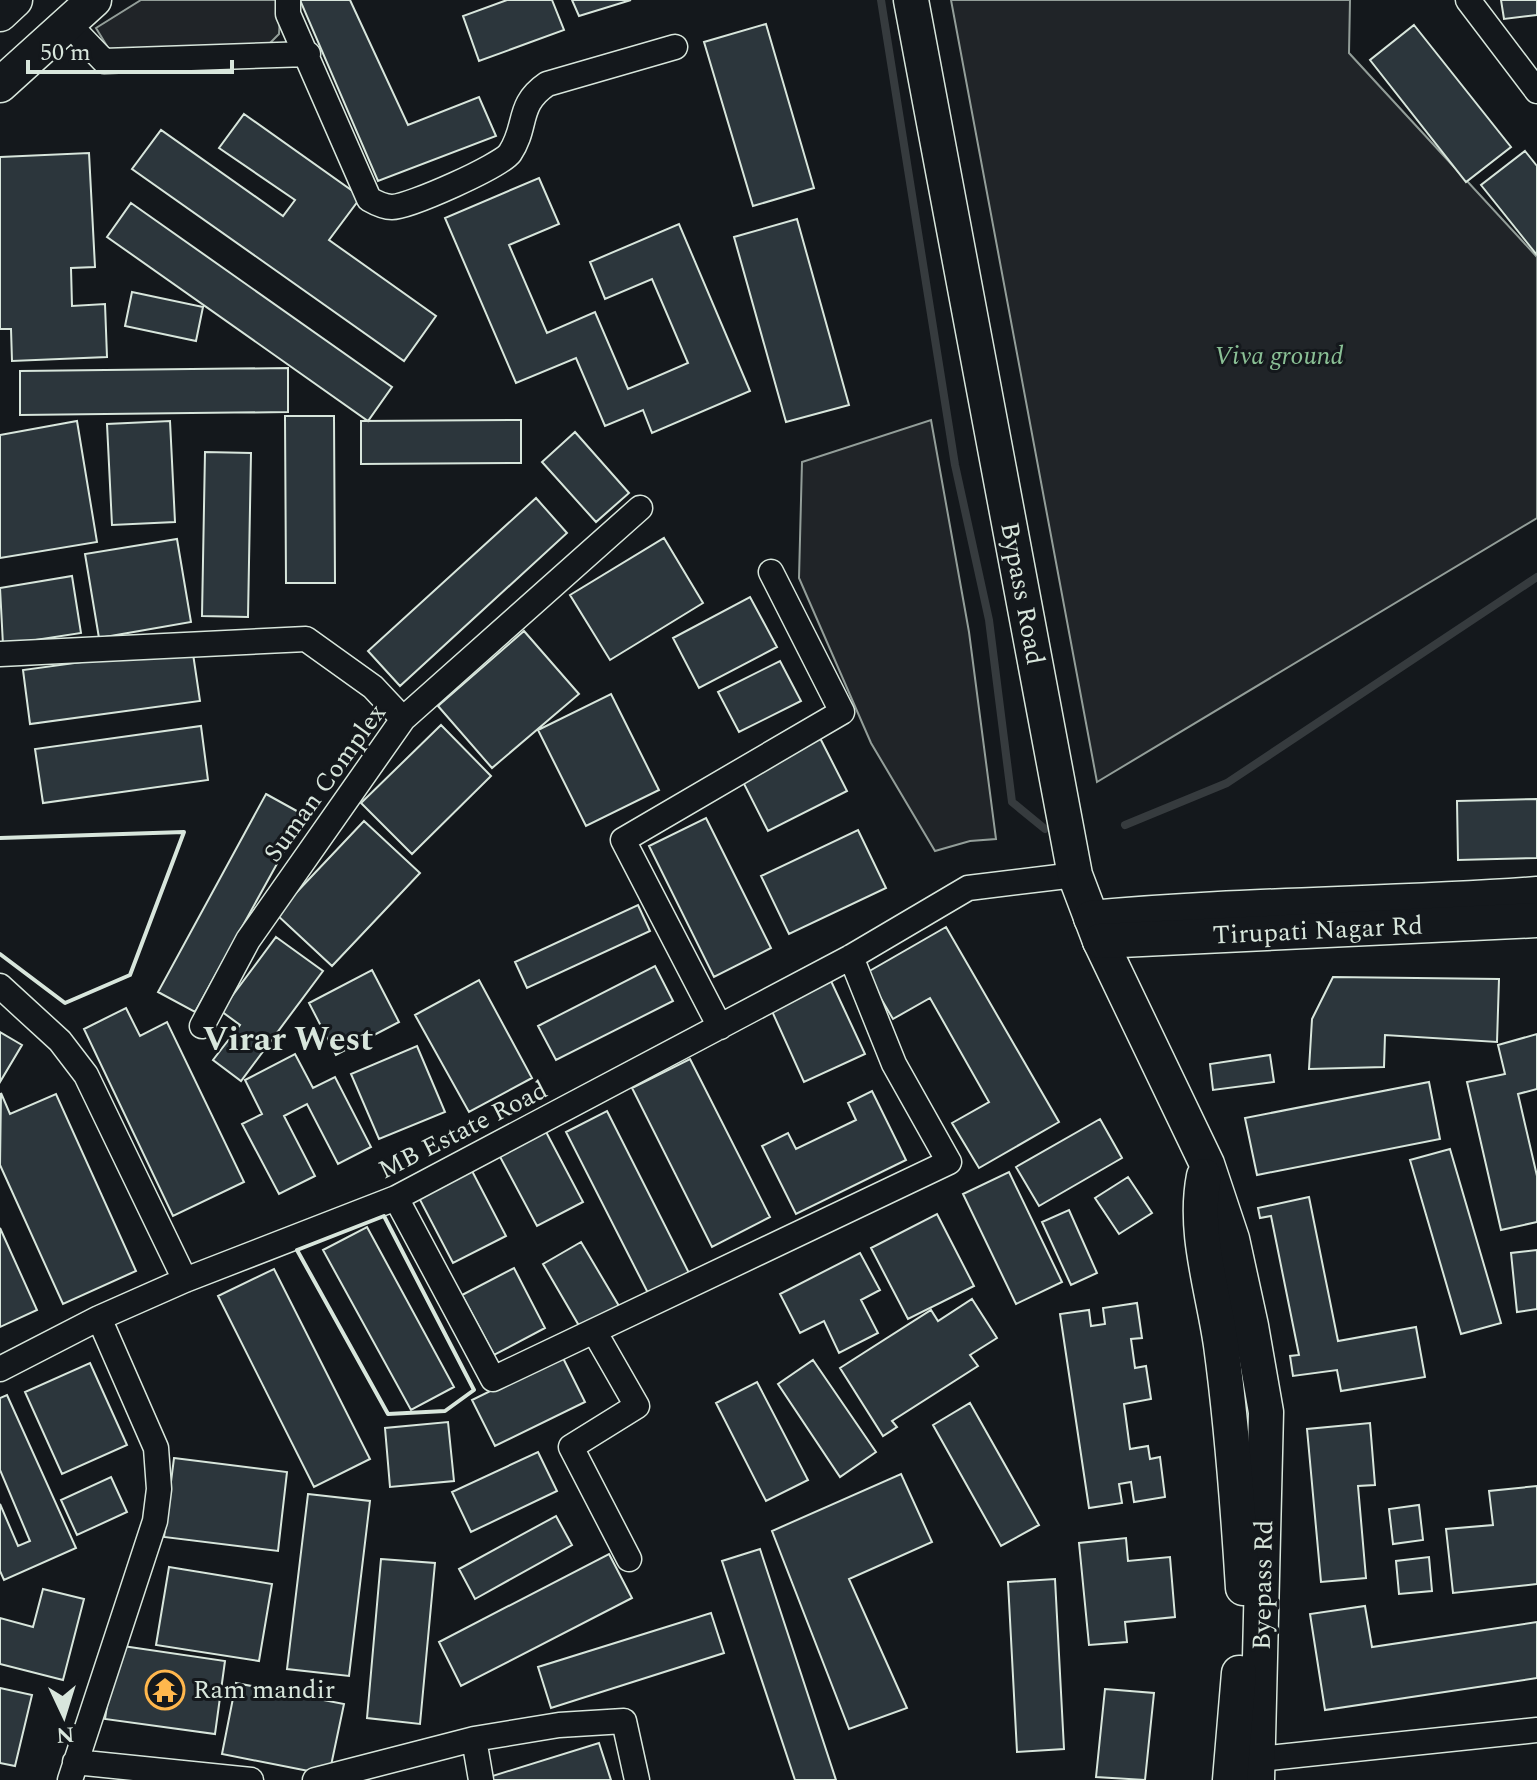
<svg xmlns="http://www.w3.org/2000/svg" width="1537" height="1780" font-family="Spectral,serif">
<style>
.green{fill:#202428;stroke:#939e99;stroke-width:2}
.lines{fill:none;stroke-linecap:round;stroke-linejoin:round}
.stream{stroke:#363b3e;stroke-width:8}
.building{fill:#2c363c;stroke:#d8e6dc;stroke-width:2}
.street-casing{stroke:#d8e6dc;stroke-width:27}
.secondary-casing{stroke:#d8e6dc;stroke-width:37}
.street{stroke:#14181c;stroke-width:24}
.secondary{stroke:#14181c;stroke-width:34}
.wall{stroke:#d8e6dc;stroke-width:4}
.labels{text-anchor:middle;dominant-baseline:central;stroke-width:6;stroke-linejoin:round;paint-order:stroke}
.park-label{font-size:26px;font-style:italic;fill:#8ac095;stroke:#14181c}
.street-label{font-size:26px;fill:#d8e6dc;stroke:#14181c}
.poi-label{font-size:26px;fill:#d8e6dc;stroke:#14181c;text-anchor:start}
.district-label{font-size:34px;font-weight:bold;fill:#d8e6dc;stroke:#14181c}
</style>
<rect width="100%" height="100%" fill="#14181c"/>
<path class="green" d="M141,0H281L279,34L265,48L110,51L96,28Z
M951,0H1350L1349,53L1537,257V518L1097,782Z
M931,420L969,632L996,839L970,841L935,851L871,743L799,578L802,462Z"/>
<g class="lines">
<path class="stream" d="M881,0L955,465L989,620L1012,802L1045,829
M1125,825L1227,783L1537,577"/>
</g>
<path class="building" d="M300,0H350L408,125L479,97L496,136L378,181Z
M507,0H552L564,30L479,61L463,16Z
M572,0H631L579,16Z
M1501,0H1537V15L1504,19Z
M766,24L814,188L753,206L704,42Z
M1414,25L1511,147L1466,182L1370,60Z
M244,114L361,197L329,240L436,316L404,361L132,169L161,130L283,216L295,200L219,148Z
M1525,151L1537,166V255L1481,185Z
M89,153L95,267L71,268L72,306L105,304L107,357L12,361L11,329H0V157Z
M539,178L559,224L509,245L547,333L595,312L628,389L688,363L652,279L605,299L590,262L679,224L750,391L652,433L643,410L605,426L576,358L516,383L445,218Z
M131,203L392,387L368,421L107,237Z
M797,219L849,405L786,422L734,237Z
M132,292L203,307L196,341L125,326Z
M288,368V412L20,415V371Z
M285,416H334L335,583H286Z
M521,420V463L361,464V421Z
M77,421L97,542L0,558V435Z
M170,421L175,522L112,525L107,424Z
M575,432L629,493L596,522L542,462Z
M205,452L251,453L248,617L202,616Z
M536,498L567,533L400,686L368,651Z
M664,538L703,603L610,660L570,595Z
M177,539L191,622L99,638L85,554Z
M72,576L81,633L3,645L0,588Z
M750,597L777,647L699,688L673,638Z
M524,631L579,694L492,768L438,706Z
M192,647L200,701L30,724L23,670Z
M780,661L801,701L739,732L718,692Z
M611,694L659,790L586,826L538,730Z
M441,725L491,776L412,854L361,803Z
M201,726L208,780L43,803L35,749Z
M819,736L847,791L768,831L740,776Z
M266,794L304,815L195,1012L158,992Z
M1537,799V858L1458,860L1457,801Z
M706,818L771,948L714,977L649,846Z
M364,821L420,873L332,966L276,914Z
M858,830L886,888L789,934L761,876Z
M638,905L650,931L527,988L515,962Z
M946,927L1059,1122L979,1168L952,1123L989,1102L930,998L893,1019L866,973Z
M276,937L323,971L241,1081L213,1060L240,1025L221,1011Z
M655,966L673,1001L556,1060L538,1026Z
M372,970L399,1022L336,1055L309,1003Z
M1333,977L1499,979L1497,1042L1385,1035L1384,1067L1309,1069L1312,1019Z
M479,980L532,1078L469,1112L415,1015Z
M831,981L865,1054L804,1082L771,1009Z
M126,1008L140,1036L167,1022L244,1182L173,1216L84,1029Z
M0,1032L22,1045L0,1082Z
M1537,1034V1089L1518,1094L1537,1176V1222L1501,1230L1467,1082L1505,1074L1498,1045Z
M417,1046L445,1112L379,1139L351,1074Z
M295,1054L313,1088L335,1077L371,1147L338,1164L307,1104L284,1116L315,1176L279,1194L242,1124L262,1114L245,1080Z
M1270,1055L1274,1082L1213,1090L1210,1064Z
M690,1059L770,1217L712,1247L632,1088Z
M1429,1082L1440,1139L1257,1175L1245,1118Z
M872,1091L906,1160L796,1214L762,1146L788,1133L796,1149L856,1120L848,1103Z
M1,1093L10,1114L56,1094L136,1271L63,1304L0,1165Z
M607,1111L692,1279L651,1299L566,1132Z
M1100,1119L1122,1158L1039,1206L1016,1167Z
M544,1128L583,1202L537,1226L498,1153Z
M1450,1149L1501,1323L1461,1334L1410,1160Z
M471,1169L506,1236L453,1263L418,1196Z
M1009,1172L1062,1282L1016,1304L963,1194Z
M1128,1177L1152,1213L1119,1234L1095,1198Z
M1309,1197L1338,1341L1416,1327L1425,1377L1341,1391L1337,1370L1293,1376L1290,1356L1299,1355L1271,1216L1260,1218L1258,1208Z
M1069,1210L1097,1273L1071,1285L1042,1222Z
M937,1214L974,1286L908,1319L871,1248Z
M367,1227L454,1387L411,1410L323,1250Z
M0,1228L37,1310L0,1327Z
M581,1242L619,1306L581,1329L543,1264Z
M1537,1250V1309L1517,1312L1511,1253Z
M860,1253L880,1290L861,1300L878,1333L839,1353L824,1321L800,1333L780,1294Z
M514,1268L545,1328L494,1355L462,1295Z
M274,1269L370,1459L314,1487L218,1296Z
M972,1299L997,1338L970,1355L978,1366L892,1421L897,1427L883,1436L840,1368L931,1310L938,1321Z
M1137,1303L1142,1338L1131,1339L1135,1368L1146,1366L1151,1399L1124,1404L1130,1449L1148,1446L1150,1459L1160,1457L1165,1497L1134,1502L1131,1482L1119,1484L1122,1503L1089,1508L1060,1314L1089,1310L1091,1326L1105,1324L1103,1308Z
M562,1356L585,1402L495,1446L472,1400Z
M813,1360L876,1452L840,1477L778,1384Z
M90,1363L127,1445L62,1474L25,1392Z
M757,1382L808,1480L766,1501L716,1403Z
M7,1395L76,1548L4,1580L0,1571V1504L18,1546L30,1541L0,1470V1398Z
M970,1403L1039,1525L1001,1546L933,1425Z
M448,1422L454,1481L390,1487L385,1428Z
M1370,1423L1375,1485L1358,1486L1366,1578L1321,1582L1307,1429Z
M538,1452L557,1491L471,1532L452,1492Z
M174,1458L287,1472L278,1551L164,1537Z
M901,1474L932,1542L849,1579L907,1708L849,1729L772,1531Z
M111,1477L127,1512L77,1535L61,1500Z
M1537,1486V1584L1453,1593L1446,1529L1493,1525L1489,1491Z
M308,1494L370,1501L349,1676L287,1669Z
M1419,1505L1423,1540L1393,1544L1389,1509Z
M556,1516L572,1545L475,1599L459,1569Z
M1126,1538L1128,1561L1170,1557L1175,1617L1125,1622L1127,1642L1089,1645L1079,1543Z
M760,1549L836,1780H795L722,1561Z
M609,1554L632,1598L461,1686L439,1642Z
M1429,1557L1432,1591L1399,1594L1396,1561Z
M381,1559L435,1563L420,1724L367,1718Z
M169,1567L272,1584L259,1661L156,1645Z
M1055,1579L1064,1749L1017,1752L1008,1582Z
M43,1589L84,1599L63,1680L0,1664V1618L33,1627Z
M1365,1606L1372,1647L1537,1622V1678L1325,1710L1310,1614Z
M711,1613L724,1653L551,1708L538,1667Z
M116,1645L225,1661L215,1734L105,1719Z
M236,1683L344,1704L329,1775L222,1754Z
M0,1688L32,1695L15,1766L0,1763Z
M1105,1689L1154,1693L1145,1780L1096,1777Z
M599,1743L611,1780H487L486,1778Z"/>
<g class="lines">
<defs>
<path id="street" d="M288,0V14L369,199C376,203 384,207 392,207C409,207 501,166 510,153C528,126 516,105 547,84L675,47
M1468,0L1537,91
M81,37L104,61L308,54
M0,654L306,639L373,687L403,719
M0,986L60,1041L86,1075L185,1280
M202,1026L248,940L403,719L640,508
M720,1027L623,840L842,712L771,572
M396,1198L493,1379L949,1162L894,1064L851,957
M594,1331L637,1406L571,1447L629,1559
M0,1369L99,1318L185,1280L396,1198L851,957L968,888L1075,875
M474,1739L481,1780
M1245,1756L1259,1759L1537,1730
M75,1762L251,1780
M70,1780L155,1521L159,1489L156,1448L99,1318
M315,1780L474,1739L559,1725L624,1721L637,1780"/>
<g id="secondary">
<path id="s1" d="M911,0L1075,875L1100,941L1207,1164L1232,1239L1251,1326L1266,1412L1257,1780"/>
<path d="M0,14L15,0"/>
<path d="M0,85L94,0"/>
<path d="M1091,918C1239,904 1389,905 1537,894"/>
<path id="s2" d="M1100,941L1537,920"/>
<path d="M1204,1176C1193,1232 1213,1289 1221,1345C1232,1426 1238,1507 1243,1588"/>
<path d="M1230,1780L1239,1673"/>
</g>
</defs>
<use href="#street" class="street-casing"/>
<use href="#secondary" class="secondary-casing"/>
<use href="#street" class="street"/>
<use href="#secondary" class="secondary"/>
<path class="wall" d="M0,838L184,832L130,975L65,1003L0,954
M384,1216L474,1390L445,1411L388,1414L297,1250Z"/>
</g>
<defs>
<symbol id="temple-ring" viewBox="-11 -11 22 22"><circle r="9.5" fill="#14181c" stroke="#ffb74d" stroke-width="1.5"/><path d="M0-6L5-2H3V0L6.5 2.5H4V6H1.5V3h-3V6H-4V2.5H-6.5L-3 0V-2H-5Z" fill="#ffb74d"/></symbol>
</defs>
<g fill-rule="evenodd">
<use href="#temple-ring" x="143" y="1668" width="44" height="44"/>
</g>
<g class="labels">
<g class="park-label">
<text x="1279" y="356">Viva ground</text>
</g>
<g class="street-label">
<text stroke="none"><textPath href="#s1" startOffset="604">Bypass Road</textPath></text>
<text transform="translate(325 783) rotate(-54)">Suman Complex</text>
<text stroke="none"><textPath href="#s2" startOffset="218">Tirupati Nagar Rd</textPath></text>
<text transform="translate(463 1130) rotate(-27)">MB Estate Road</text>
<text transform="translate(1263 1585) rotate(-89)">Byepass Rd</text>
</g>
<g class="poi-label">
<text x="193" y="1690">Ram mandir</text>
</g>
<g class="district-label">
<text x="288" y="1040">Virar West</text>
</g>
</g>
<g transform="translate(64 1716) rotate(176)" stroke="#14181c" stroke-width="6" paint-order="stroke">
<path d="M0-6L14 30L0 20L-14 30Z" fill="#d8e6dc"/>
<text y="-12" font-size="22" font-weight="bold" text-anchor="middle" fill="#d8e6dc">N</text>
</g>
<path d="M28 60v12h204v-12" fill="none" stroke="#d8e6dc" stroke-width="4"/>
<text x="40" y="60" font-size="24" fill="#d8e6dc" stroke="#14181c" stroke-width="6" paint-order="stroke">50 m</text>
</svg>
